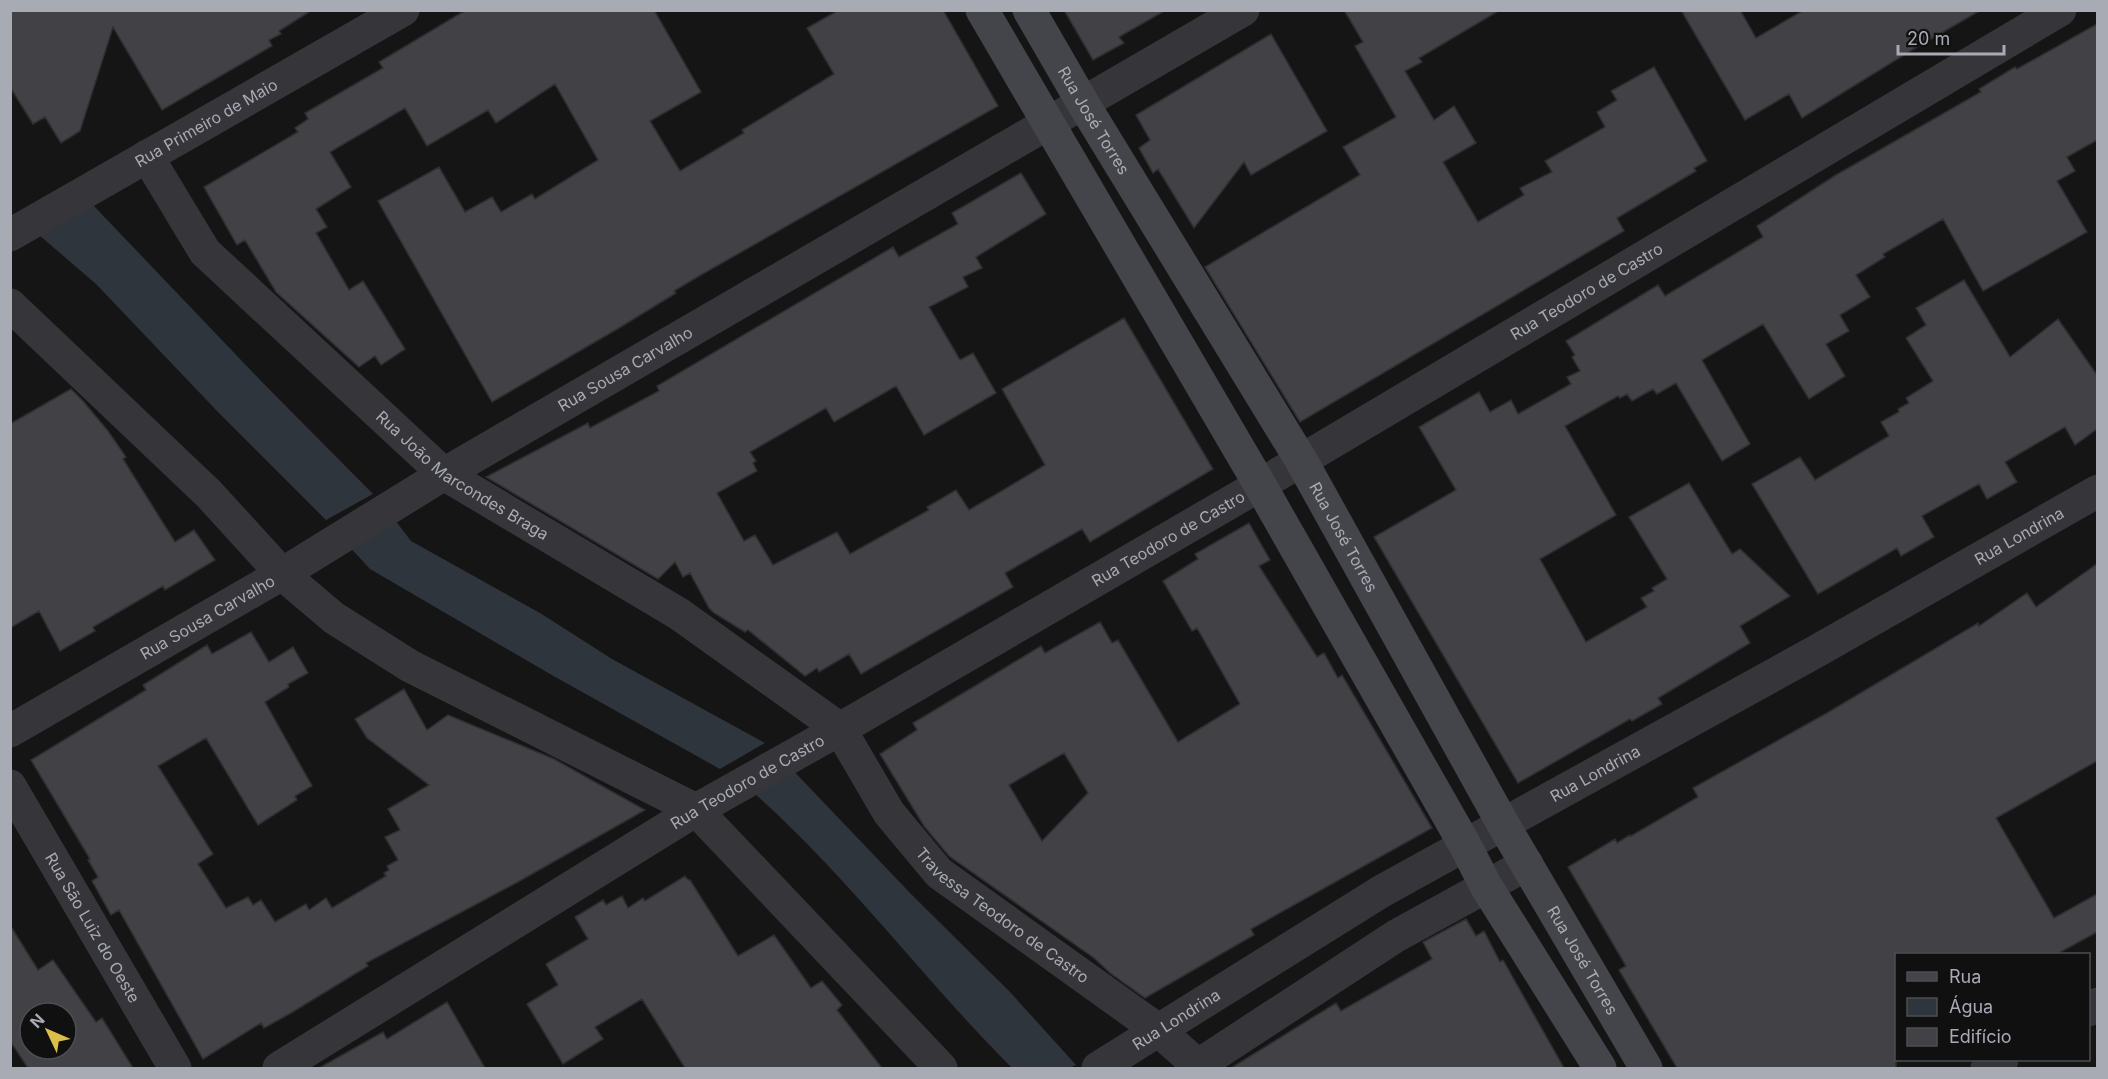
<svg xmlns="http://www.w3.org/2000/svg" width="2108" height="1079" font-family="Inter,sans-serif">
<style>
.water{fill:#2f353d}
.building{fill:#424246;stroke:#2f2f32;stroke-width:1.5;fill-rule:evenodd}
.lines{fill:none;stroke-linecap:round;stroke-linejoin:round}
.street{stroke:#36363a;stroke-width:33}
.secondary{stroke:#44454a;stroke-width:33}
.labels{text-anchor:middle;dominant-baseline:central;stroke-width:4.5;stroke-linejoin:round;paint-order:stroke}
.street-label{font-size:16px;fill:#a8aab4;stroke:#101011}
</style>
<rect width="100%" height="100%" fill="#151516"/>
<path class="water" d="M92,204L262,382L373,494L326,520L217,411L96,284L39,235Z
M392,516L411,541L540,613L612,659L765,743L720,769L550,674L370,569L345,542Z
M787,764L911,894L1010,992L1076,1065L1070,1068H1012C922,978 844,871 747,787Z"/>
<path class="building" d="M10,10H312L279,31L281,34L269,40L272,46L162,110L113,27L80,131L61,143L45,117L33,124L10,87Z
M466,10H654L701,92L650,121L680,171L744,133L742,130L834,74L807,28L839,10H943L998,106L699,276L674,291L676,293L619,328L492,402L378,201L439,167L465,212L492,197L501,212L532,194L535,199L598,160L555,84L496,123L488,110L427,146L405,108L330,152L351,187L316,209L327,227L316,233L349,290L363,281L405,349L381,365L375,356L359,367L276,292L245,240L237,245L204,187L298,132L295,128L308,119L305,113L383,68L379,62Z
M1064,10H1166L1119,37L1124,43L1093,60Z
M1344,10H1500L1419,58L1422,62L1405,71L1434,120L1454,106L1476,143L1443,162L1478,222L1524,195L1520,188L1552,172L1545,161L1605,127L1597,112L1617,100L1611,91L1654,67L1707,161L1694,168L1696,171L1617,218L1624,231L1300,422L1205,267L1360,175L1343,147L1396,117L1355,46L1363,42Z
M1681,10H1740L1756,38L1804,10H1981L1912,50L1802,118L1789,94L1745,120Z
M2097,24V140L2067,157L2075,171L2057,181L2087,232L1983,291L1943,219L1883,254L1885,257L1856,275L1870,297L1840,315L1849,331L1826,344L1845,376L1809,399L1763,324L1702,360L1750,444L1722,461L1676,383L1657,394L1653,389L1632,401L1627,394L1620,398L1618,396L1565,426L1616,515L1540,559L1586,642L1647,607L1641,598L1654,591L1652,588L1667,579L1629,517L1689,483L1732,554L1740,549L1790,596L1740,626L1750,643L1658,698L1662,704L1632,721L1630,719L1518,783L1374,537L1456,490L1419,427L1479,392L1490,412L1511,400L1518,414L1571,384L1567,377L1580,371L1572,357L1575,355L1566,341L1658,285L1665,296L1763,237L1757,226L1836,175L1981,92L1979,89L2015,67L2017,69Z
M1271,34L1327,131L1251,175L1244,162L1194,228L1158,169L1153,173L1139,148L1150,140L1136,115Z
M1021,173L1046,214L976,257L982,268L963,277L968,287L929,307L960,360L973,353L996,393L924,435L896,386L834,422L826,408L750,452L756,461L753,463L757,471L717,493L744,541L755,535L773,565L837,532L850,554L929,510L927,507L956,490L969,510L1000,492L1045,465L1002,389L1124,318L1213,469L1090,542L1082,529L1005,573L1013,587L861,674L849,654L819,672L817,668L805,676L748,630L745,632L714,613L709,608L690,573L683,577L675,562L658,579L486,477L588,423L590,428L659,391L657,386L893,247L899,257L958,224L952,213Z
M1964,280L2010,357L2058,319L2097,375V429L2075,445L2065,427L2005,462L2017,482L1987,499L1979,484L1922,516L1934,537L1901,556L1897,548L1818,594L1752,484L1800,457L1815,480L1889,436L1881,422L1899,412L1898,409L1909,403L1906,398L1933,381L1906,338L1926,325L1916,308Z
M71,389L83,401L108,431L126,457L123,459L175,542L194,530L215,560L165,590L163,586L93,627L95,631L60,651L39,611L10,628V424Z
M1249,523L1270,560L1259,566L1317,657L1324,653L1338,678L1342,675L1432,828L1251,929L1254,935L1145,998L1110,973L1094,958L949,856L924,826L880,754L917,730L913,723L985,680L1041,646L1045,653L1100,622L1112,643L1118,640L1178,742L1240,704L1197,628L1192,631L1163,581L1198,559L1195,554ZM1064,753L1088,793L1042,841L1009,785Z
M2097,564V761L1996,818L2054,918L2097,894V932L2057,954H1896V1068H1677L1619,970L1626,966L1568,867L1615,839L1617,843L1630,835L1631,836L1698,797L1693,788L1827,713L1978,623L1979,626L2027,593L2036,607Z
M251,632L269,662L293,647L308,673L288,684L289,687L265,702L312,786L295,796L297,800L258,825L206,738L158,766L213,854L198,864L226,908L248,897L253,905L261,900L275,922L306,904L309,910L326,898L332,908L386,876L384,873L389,870L387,866L398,860L385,837L400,830L388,809L429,785L367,738L355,719L404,689L427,730L448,715L554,759L645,810L516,883L366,963L368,966L291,1013L264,1028L261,1023L203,1059L119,910L111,915L92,881L98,877L88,860L90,859L31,760L146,690L143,685L207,645L212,654Z
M685,876L688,880H690L738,956L774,935L811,988L822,981L842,1005L837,1010L882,1068H685L642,999L595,1027L603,1039L563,1064L527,1004L558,985L546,964L588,939L575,917L603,900L606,905L622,896L628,908L643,898L645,901Z
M1466,919L1476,936L1484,931L1500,962L1503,960L1564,1068H1231L1336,1003L1341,1011L1432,959L1423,942Z
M10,925L38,970L53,960L96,1022L102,1018L133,1068H28L10,1041ZM30,1013H66V1049H30Z
M447,1002L485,1068H319L383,1032L387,1039Z"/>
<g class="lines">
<g class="street">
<path id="s1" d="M147,156L205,252L444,474L679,614L840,729L889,813L939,873L1158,1030L1201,1068"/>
<path id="s2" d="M10,235L403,10"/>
<path d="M10,305L209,494L282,574L334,618L410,666L696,810L941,1068"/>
<path id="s3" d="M10,731L282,574L444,474L1243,10"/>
<path id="s4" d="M10,786L175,1068"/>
<path d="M2088,1010L2098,1004"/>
<path id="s5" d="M279,1068L696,810L840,729L1260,485L2060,10"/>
<path id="s6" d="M1098,1068L1382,891L1815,652L2098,491"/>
<path d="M1194,1068L1396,936L1527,864"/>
<path d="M1987,1068L2002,1060"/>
</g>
<g class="secondary">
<path d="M982,10L1260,485L1465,845L1486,886L1600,1068"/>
<path id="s7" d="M1029,10L1084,105L1301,460L1503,824L1646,1068"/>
</g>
</g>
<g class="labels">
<g class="street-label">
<text stroke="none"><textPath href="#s7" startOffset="128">Rua José Torres</textPath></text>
<text stroke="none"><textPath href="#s2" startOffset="226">Rua Primeiro de Maio</textPath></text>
<text stroke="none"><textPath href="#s5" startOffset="1521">Rua Teodoro de Castro</textPath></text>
<text stroke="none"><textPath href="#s3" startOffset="714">Rua Sousa Carvalho</textPath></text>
<text stroke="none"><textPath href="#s1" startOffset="454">Rua João Marcondes Braga</textPath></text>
<text stroke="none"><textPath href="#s7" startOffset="614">Rua José Torres</textPath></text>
<text stroke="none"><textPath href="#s6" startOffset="1064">Rua Londrina</textPath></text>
<text stroke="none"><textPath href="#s5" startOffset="1035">Rua Teodoro de Castro</textPath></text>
<text stroke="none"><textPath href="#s3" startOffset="228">Rua Sousa Carvalho</textPath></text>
<text stroke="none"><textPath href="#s6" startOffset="578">Rua Londrina</textPath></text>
<text stroke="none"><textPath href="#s5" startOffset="549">Rua Teodoro de Castro</textPath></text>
<text stroke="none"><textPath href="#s1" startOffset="1161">Travessa Teodoro de Castro</textPath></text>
<text stroke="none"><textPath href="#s4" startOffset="164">Rua São Luiz do Oeste</textPath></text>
<text stroke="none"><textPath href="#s7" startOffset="1100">Rua José Torres</textPath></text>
<text stroke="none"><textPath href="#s6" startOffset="92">Rua Londrina</textPath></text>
</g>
</g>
<rect width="2108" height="1079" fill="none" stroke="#a8aab4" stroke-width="24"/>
<rect x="1895" y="953" width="195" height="108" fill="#101011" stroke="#4d4e52" stroke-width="1.5"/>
<rect x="1907" y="972" width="30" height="9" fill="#44454a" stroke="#4d4e52" stroke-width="1.5"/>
<text x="1949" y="983" font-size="18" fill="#a8aab4">Rua</text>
<rect x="1907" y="998" width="30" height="18" fill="#2f353d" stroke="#4d4e52" stroke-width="1.5"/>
<text x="1949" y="1013" font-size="18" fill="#a8aab4">Água</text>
<rect x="1907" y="1028" width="30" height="18" fill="#424246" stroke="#4d4e52" stroke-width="1.5"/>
<text x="1949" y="1043" font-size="18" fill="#a8aab4">Edifício</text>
<g transform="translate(48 1031) rotate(314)"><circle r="28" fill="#101011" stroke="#4d4e52" stroke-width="1.5"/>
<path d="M0-4.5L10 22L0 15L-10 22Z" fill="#dbbf48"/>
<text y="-9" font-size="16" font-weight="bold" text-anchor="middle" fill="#a8aab4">N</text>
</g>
<path d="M1898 45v9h106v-9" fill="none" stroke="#a8aab4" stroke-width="3"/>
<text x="1907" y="45" font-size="18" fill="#a8aab4" stroke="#101011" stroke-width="4.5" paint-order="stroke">20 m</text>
</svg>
